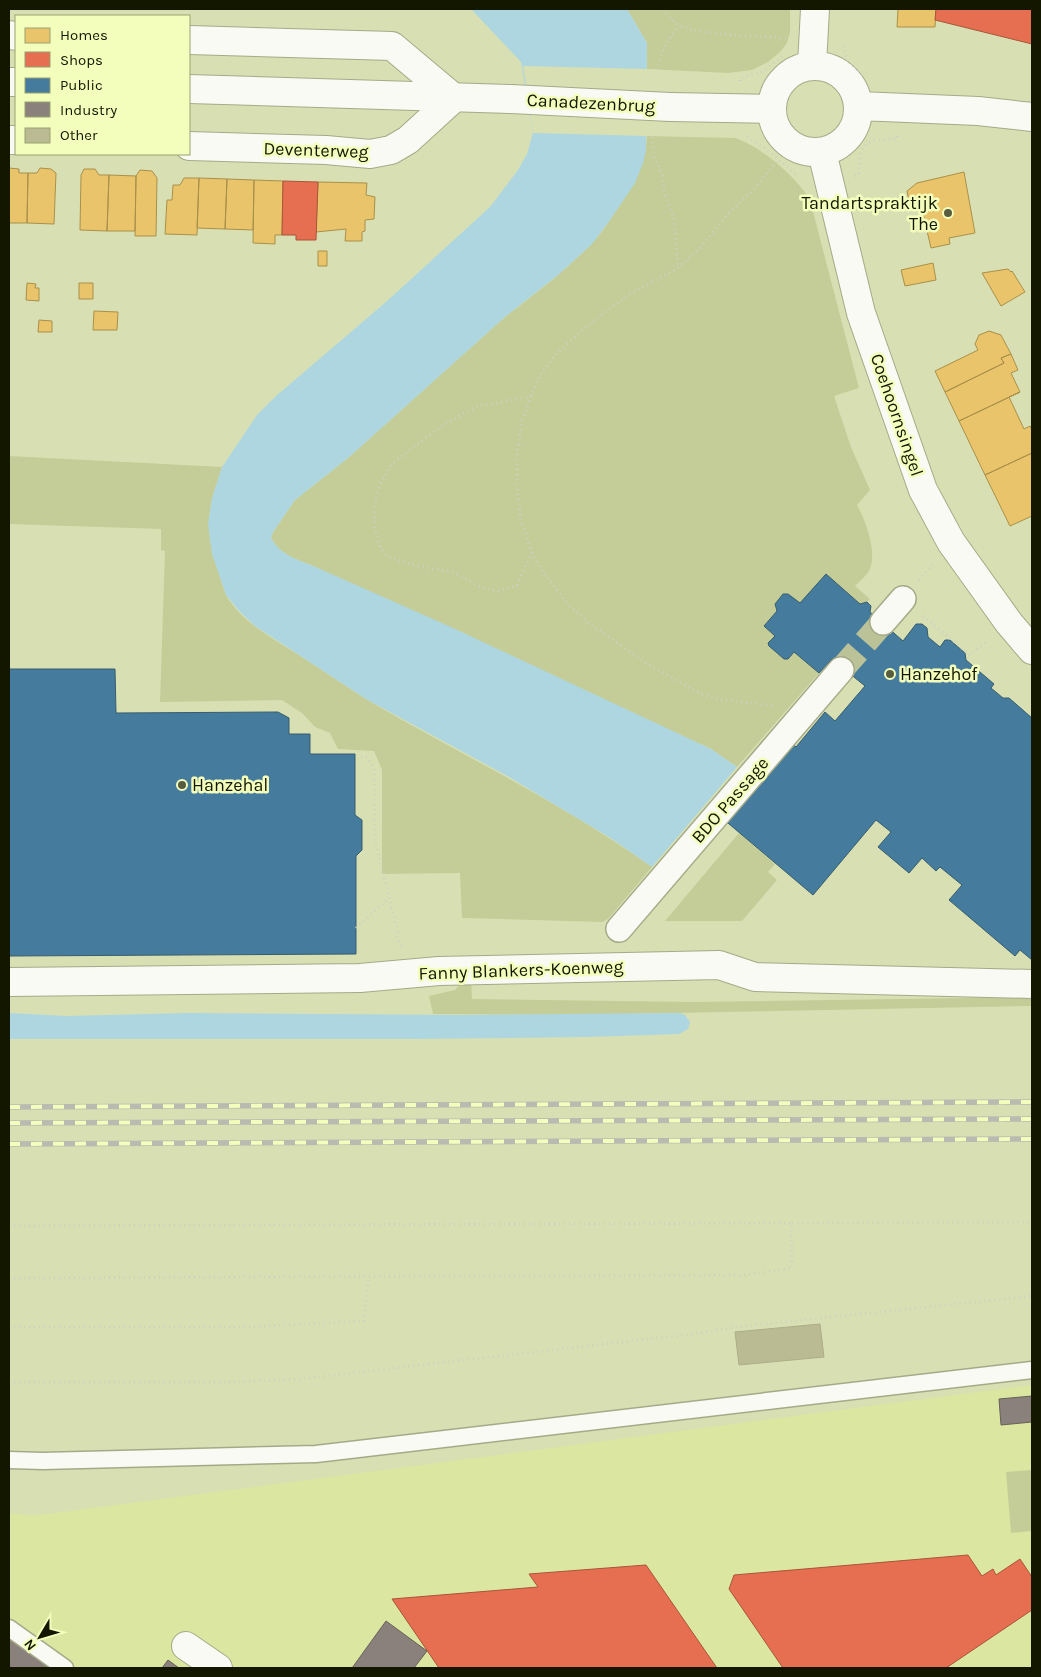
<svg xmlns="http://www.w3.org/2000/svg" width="1041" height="1677" font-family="Karla,sans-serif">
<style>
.built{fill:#dbe6a0}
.green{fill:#c4cd98}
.water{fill:#add6e1}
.pier{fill:#d8e0b3}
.homes{fill:#e9c46a;stroke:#a9904a}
.shops{fill:#e76f51;stroke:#a85539}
.public{fill:#457b9d;stroke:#365d6e}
.industry{fill:#8a817c;stroke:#676157}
.building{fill:#bbbb93;stroke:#adad89}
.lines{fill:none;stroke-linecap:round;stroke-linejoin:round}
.pedestrian-tunnel{stroke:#bbc298;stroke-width:25;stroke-dasharray:25 12;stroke-linecap:butt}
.service-casing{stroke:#a4aa87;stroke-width:19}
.pedestrian-casing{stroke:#a4aa87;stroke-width:28}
.minor-casing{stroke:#a4aa87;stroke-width:30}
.tertiary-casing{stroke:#a4aa87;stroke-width:30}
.path{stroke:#cdd0c1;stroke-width:3;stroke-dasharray:1 4;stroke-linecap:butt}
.service{stroke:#f9faf4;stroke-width:16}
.pedestrian{stroke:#f9faf4;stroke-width:25}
.minor{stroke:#f9faf4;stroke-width:28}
.tertiary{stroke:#f9faf4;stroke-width:28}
.rail-casing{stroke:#b9bbb0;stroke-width:5.5}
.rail{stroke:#f3febd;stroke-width:4;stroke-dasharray:11;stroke-linecap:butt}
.tertiary-bridge-casing{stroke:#a4aa87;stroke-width:30;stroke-linecap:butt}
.tertiary-bridge{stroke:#f9faf4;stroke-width:28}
.poi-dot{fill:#595d3f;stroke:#f3febd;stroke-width:2}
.labels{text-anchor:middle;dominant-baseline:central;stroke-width:5;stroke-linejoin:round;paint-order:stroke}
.street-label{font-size:18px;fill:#141700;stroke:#f3febd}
.poi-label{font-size:18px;fill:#141700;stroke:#f3febd;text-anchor:start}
</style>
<rect width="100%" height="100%" fill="#d8e0b3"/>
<path class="built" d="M1032,1385V1668H9V1513L32,1516Z"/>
<path class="green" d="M627,9H790V32L787,43L780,52L768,62L752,70L728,73L647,69V43Z
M647,136L735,138C759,145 798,178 810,200L859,388L834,396L851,447L870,490L857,505C866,521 878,554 869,571C866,576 860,581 855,586L870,599L867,602L860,604L800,603L788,594H783L775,604L777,611L764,626L775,636L769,643V646L784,659H788L794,652L819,673L737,767L711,749L311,565C295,559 280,554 271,538L273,532L295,500L348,458L506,316C535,294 565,271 591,244C601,234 609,222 616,210C633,185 645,168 647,136Z
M9,456L222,467C208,510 203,528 219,573C221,580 223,588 226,595C243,625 280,642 308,661C340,682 371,703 404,721C488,768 574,811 652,867L608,919L602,922L462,918L460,873L382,874V770L374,751L338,749L330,733L315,727L302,713L282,700L160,702L165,551L161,550V529L9,524Z
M739,833L775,864L768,872L777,880L742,921H665Z
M471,978L472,999L695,1002L1032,997V1006L567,1015L433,1014L429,996L455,990L464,979Z
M1032,1470V1531L1011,1533L1006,1472Z"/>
<path class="water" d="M471,9H627L647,43L646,150L643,163L635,183L610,220L592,244L558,275L506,316L348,458L295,500L273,532L271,538C280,554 295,559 311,565L453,628L711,749L737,767L652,867L612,839L509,777L366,699L255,626L239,611L226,595L212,554L208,524L212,498L222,467L257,415L276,396L386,302L490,207L518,170L527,154L533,133L521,62Z
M9,1013L67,1016L187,1013L462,1015L680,1013L685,1015L690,1022L688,1029L679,1034L588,1037L410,1039H9Z"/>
<path class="pier" d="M523,66L647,69V136L533,133Z"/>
<path class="homes" d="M898,9H936L935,27H897Z
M9,168L19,169V173H28L27,223H9Z
M40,168L51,169L56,173L54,224L27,223L28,173H37Z
M84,169H95L99,175H109L107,231L80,230L81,175Z
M140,170L152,171L157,178L156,236H135L136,176Z
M964,172L975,233L949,238L950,244L931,248L921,205L909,201L907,191L917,183Z
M109,175L136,176L135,231H107Z
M184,178H199L197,235L165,234L167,200H172L173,185H180Z
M199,178L227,179L225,229L197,228Z
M227,179L254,180L253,230L225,229Z
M254,180L283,181L282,235H275V244L253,243Z
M318,182L367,183L366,195L375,197L374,219L365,220V231L362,232V241H345L346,229L316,232Z
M318,251H327V266H318Z
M933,263L936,280L905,286L901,270Z
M1008,269L1011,272L1012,271L1025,292L1001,306L982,273Z
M27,283L36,284L35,288H39V301L26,300Z
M79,283H93V299H79Z
M94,311L118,312L117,330H93Z
M39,320L52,321V332H38Z
M989,331L1001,335L1011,354L1001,358L1004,363L945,392L935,371L978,350L975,344L979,335Z
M1011,354L1018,370L1011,373L1020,392L959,421L945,392L1004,363L1001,358Z
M1020,392L1009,397L1024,429L1030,426L1032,430V453L985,475L959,421Z
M1032,453V516L1010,526L985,475Z"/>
<path class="shops" d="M936,9H1032V44L935,20Z
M283,181L318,182L316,240H296V235H282Z
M968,1555L982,1576L993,1569L996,1575L1020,1559L1032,1577V1610L946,1668H783L729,1589L734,1575Z
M646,1565L717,1668H439L392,1599L538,1587L529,1574Z"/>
<path class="public" d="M826,574L860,604L867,602L871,606L870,612L903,641L916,624H922L927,628L928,637L940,647L945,640H950L965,653L966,660L994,684L991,688L1003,698H1009L1032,718V960L1020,950L1015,956L949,900L962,885L940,867L936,871L922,858L909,873L878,847L891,832L876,820L813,895L722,818L788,740L796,747L825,712L835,721L865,686L832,659L819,673L794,652L788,659H784L769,646L768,643L775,636L764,626L777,611L775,604L783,594H788L800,603Z
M9,669H115L116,713L278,712L289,718V734H310V754H355V815L362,820V850L356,856V954L9,956Z"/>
<path class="industry" d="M1032,1396V1422L1001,1425L999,1399Z
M386,1621L427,1651L414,1668H352Z
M9,1638L51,1668H9Z
M168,1660L179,1668H162Z"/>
<path class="building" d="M820,1324L824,1357L739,1365L735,1332Z"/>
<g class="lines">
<path class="pedestrian-tunnel" d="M841,670L883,622"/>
<defs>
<path id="service" d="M9,1460L43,1461L316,1454L1032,1370
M9,1628L65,1668"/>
<path id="pedestrian" d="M883,622L903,599
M619,929L841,670"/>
<path id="minor" d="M9,35L16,36
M189,40L392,46L454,98L408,140L391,150L370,154L326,150L189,146
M9,140H16
M822,152L861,313L923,490L951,542L1009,623L1032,650
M9,982L360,978L439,971L719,965L755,977L1032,984
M186,1646L218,1668"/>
<path id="tertiary" d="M812,65L815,9
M772 109a43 43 0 1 1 86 0a43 43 0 1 1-86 0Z
M9,82H16
M189,89L511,99
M859,106L978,111L1032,117
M670,107L771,109"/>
</defs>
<use href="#service" class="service-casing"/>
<use href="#pedestrian" class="pedestrian-casing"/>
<use href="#minor" class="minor-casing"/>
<use href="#tertiary" class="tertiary-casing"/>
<path class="path" d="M663,9C668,15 672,22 679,25C701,36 761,36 787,38
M843,46L848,62L864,77
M657,70C661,52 667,39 680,26
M740,81V78L763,71L784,55
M652,137L654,156L662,176L664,191L674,219L678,268
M747,137L762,146L798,176
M855,176L859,175C859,141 865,140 897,139V135
M531,395L528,397L476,407L443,425L393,463L380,485L375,500L374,524L380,548L386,555L412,565L453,572L482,588L498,591L517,585L532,553L544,574L568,604L591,625L649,665L700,693L717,699L775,706
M532,553L521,520L517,487V454L522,421L539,376L560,350L597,318L628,295L678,268L700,248L728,214L756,187L778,160
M919,580L933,564
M923,616L970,655L987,641
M361,756L368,758L374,769L375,840L392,910L398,929L397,938L401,947
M356,928L389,898
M9,1226L791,1223
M9,1278L744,1275L792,1268L791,1223L1032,1222
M9,1327H246L364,1321L369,1277
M9,1382H233L299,1379L700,1333L735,1327L1032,1296"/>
<use href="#service" class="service"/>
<use href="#pedestrian" class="pedestrian"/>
<use href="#minor" class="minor"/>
<use href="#tertiary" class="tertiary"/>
<defs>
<path id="rail" d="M9,1107L1032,1102
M9,1123L1032,1119
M9,1144L1032,1139"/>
</defs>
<use href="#rail" class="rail-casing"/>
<use href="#rail" class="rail"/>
<defs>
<path id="tertiary-bridge" d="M511,99L670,107"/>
</defs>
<use href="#tertiary-bridge" class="tertiary-bridge-casing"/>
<use href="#tertiary-bridge" class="tertiary-bridge"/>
</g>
<g class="poi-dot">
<circle cx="948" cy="213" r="5"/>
<circle cx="890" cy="674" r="5"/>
<circle cx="182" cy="785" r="5"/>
</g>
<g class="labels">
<g class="street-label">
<text transform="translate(591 103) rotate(3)">Canadezenbrug</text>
<text transform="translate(316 150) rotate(2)">Deventerweg</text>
<text transform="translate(897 415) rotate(71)">Coehoornsingel</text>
<text transform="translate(730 800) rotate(-49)">BDO Passage</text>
<text transform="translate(521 970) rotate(-2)">Fanny Blankers-Koenweg</text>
</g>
<g class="poi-label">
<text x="938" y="203" text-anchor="end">Tandartspraktijk<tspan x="938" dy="21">The</tspan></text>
<text x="900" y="674">Hanzehof</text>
<text x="192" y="785">Hanzehal</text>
</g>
</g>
<rect width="1041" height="1677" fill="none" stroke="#141700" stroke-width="20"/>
<rect x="15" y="15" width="175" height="140" fill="#f3febd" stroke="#9aa271"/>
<rect x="25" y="28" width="25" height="15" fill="#e9c46a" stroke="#9aa271"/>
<text x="60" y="40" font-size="15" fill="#141700">Homes</text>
<rect x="25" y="52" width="25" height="15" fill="#e76f51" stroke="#9aa271"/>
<text x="60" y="65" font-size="15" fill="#141700">Shops</text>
<rect x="25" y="78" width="25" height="15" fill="#457b9d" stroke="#9aa271"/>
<text x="60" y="90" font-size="15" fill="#141700">Public</text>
<rect x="25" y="102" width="25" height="15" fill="#8a817c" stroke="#9aa271"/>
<text x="60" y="115" font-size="15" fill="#141700">Industry</text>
<rect x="25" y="128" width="25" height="15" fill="#bbbb93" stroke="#9aa271"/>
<text x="60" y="140" font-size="15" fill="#141700">Other</text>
<g transform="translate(40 1637) rotate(232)" stroke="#f3febd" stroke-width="4" paint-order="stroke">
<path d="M0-4L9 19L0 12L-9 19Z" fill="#141700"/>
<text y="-8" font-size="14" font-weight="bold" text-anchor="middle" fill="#141700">N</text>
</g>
</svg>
